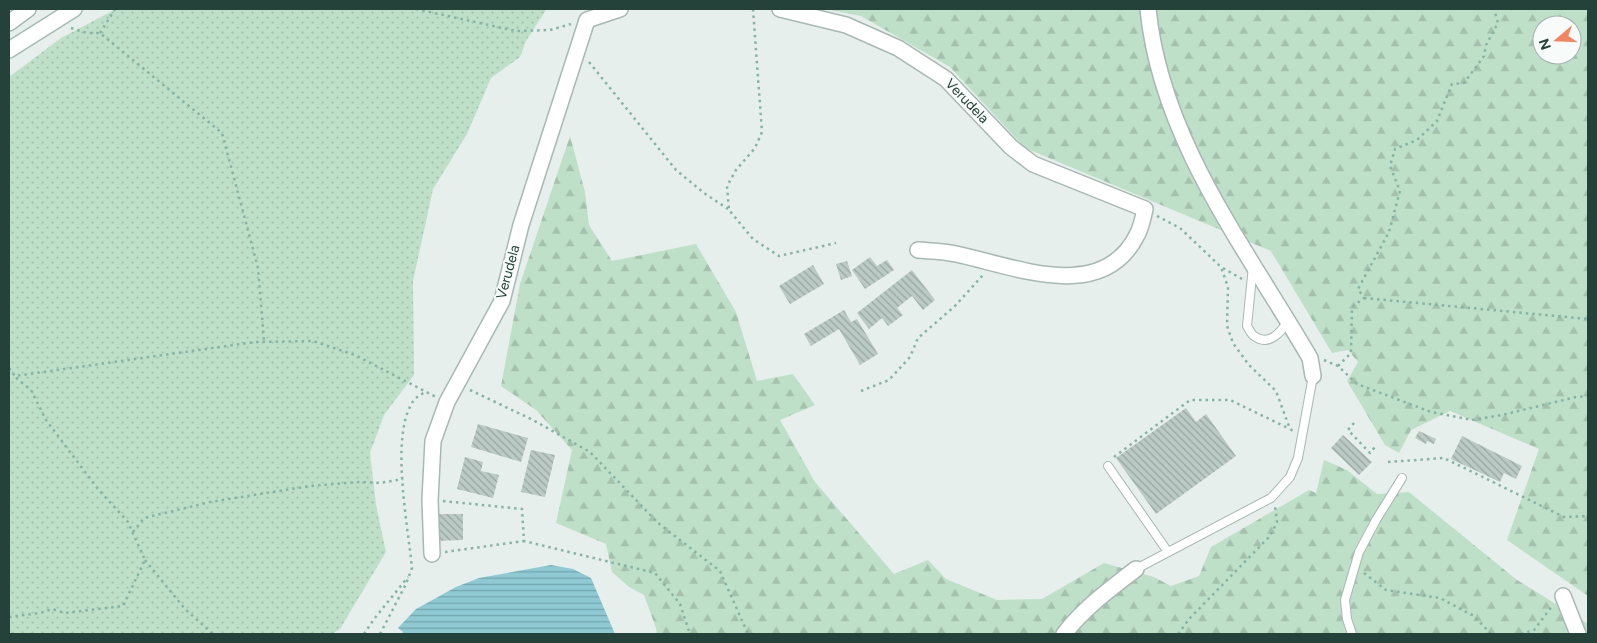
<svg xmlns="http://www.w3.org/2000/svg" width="1597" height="643" font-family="Figtree,sans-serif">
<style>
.forest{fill:url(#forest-firs);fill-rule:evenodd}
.park{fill:url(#park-dots)}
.water{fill:url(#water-rules)}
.building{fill:url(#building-back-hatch)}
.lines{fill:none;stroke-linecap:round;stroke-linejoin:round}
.service-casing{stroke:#a8b8b2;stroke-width:10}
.minor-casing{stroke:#a8b8b2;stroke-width:18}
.secondary-casing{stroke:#a4bbb3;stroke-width:18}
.path{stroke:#86b3a5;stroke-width:2.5;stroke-dasharray:2.5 4;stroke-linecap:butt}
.service{stroke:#fff;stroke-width:8}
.minor{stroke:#fff;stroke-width:15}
.secondary{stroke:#fff;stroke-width:15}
.labels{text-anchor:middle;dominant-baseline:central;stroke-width:4;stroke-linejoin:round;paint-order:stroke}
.street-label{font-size:14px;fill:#24423a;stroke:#f7fbf9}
</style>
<defs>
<pattern id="forest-firs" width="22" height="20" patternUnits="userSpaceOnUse" patternTransform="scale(1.25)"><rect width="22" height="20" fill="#bfe0c8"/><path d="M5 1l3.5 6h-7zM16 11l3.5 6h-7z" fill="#a4c1ad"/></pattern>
<pattern id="park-dots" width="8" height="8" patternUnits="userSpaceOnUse" patternTransform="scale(1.25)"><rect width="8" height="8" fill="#bfe0c8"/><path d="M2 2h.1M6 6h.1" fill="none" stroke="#a4c1ad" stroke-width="1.8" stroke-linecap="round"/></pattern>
<pattern id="water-rules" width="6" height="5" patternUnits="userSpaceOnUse" patternTransform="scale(1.25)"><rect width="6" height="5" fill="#8ec9d4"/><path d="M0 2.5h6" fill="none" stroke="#74a5ad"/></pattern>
<pattern id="building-back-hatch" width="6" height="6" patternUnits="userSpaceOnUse" patternTransform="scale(1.25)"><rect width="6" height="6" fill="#bbcac4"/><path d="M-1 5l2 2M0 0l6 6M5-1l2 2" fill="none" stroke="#98a6a0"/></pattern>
</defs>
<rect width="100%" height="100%" fill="#e6efeb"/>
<path class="forest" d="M824,9H1588V596L1507,540L1539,449L1450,411L1411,430L1399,453L1385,445L1347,381L1358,362L1348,350L1332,353L1271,251L1025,148L950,67L861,16ZM1542,25H1572V55H1542Z
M570,136L585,192L589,225L612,261L696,244L736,312L757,381L793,374L815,405L780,420L815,482L894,574L928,560L946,579L997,600L1042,599L1104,563L1154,577L1171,586L1199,576L1211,547L1309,490L1316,493L1324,460L1347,470L1377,494L1409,492L1517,580L1588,624V634H657L656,628L644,595L629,587L612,572L606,544L556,523L572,450L536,410L501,386L520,284Z"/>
<path class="park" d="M116,9H549L546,10L526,41L520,57L491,78L467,134L433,189L413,281L414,375L384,415L370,453L376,505L386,552L340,629L332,634H9V77L61,38Z"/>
<path class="water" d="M551,565L573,569L591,578L615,634H401L403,632L398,628L416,609L456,587L479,578Z"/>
<path class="building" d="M870,257L877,266L887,260L894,270L865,289L852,270Z
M847,261L852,276L841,280L836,264Z
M813,265L824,284L790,304L779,286Z
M912,270L935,300L923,310L912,296L897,308L903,315L888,326L882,318L869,329L857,313Z
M844,310L851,322L857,319L878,354L860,365L839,329L811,346L804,334Z
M1186,408L1196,422L1206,414L1236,456L1156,514L1116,458Z
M478,424L528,438L521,462L471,447Z
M1419,431L1436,439L1434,444L1427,441L1426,444L1415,438Z
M1343,435L1372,462L1359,475L1331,448Z
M1462,436L1522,466L1516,479L1504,473L1500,482L1451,459Z
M531,450L555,455L545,497L521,492Z
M465,457L483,462L481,471L499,475L493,498L457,489Z
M434,514H463V540L434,541Z"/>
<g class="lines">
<defs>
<path id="service" d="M1253,266L1247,326C1249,329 1251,334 1254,336C1269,347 1281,332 1288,321
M1108,466L1168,552
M1136,569L1271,498L1290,477L1298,458L1313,376
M1352,634L1347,619L1345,600L1359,552L1376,520L1402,478"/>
<path id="minor" d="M780,9L846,25L898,48L946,79L1011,147L1033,164L1145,209C1143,218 1141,228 1137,235C1102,305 1014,266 956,254C944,251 930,251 918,250
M1148,9C1161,140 1246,248 1310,358L1313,376
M432,554L430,500L433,441L447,402L502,301L521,225L587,20L620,9
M1563,596L1578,634
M1064,634C1084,608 1110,589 1136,569"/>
<path id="secondary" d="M9,23L28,9
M9,50L74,9"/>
</defs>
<use href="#service" class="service-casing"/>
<use href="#minor" class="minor-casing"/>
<use href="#secondary" class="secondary-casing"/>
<path class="path" d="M416,9L516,31L550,30L571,24
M753,9L762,132L755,148L736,170L727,186L729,210L753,239L779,256L836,243
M71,28L87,33H100L222,133L258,268L264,341
M100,33L115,9
M589,62L676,170L704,193L728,209
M1157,216L1180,228L1221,267L1228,287L1227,326L1233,343L1249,365L1276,391L1290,429L1293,431
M1223,268L1242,279
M1364,298L1588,319
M1324,360L1338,366L1357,384L1431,412L1472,420L1502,415L1576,397L1588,396
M1338,366L1351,353L1352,307L1364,298L1358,289L1389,232L1400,191L1390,166L1395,149L1417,140L1437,121L1452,84L1464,83L1484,56L1486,45L1498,23L1494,9
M9,368L15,376L255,342L313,341L355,355L436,397
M470,390L533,420L590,452L658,523L720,571L748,634
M861,391L889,380L910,357L918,338L955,306L983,275
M1354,423L1348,430L1370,453L1375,447
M1114,457L1190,400H1230L1290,429
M1388,462L1444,458L1564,517L1588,516
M443,501L522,509L524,541L655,573L680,604L690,634
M133,532L144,518L210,502L310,486L360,482L380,483L403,479
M445,552L524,541
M145,560L185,609L213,634
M1364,573L1386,590L1440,598L1474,616L1491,634
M9,617L40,613L52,609L65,613L123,606L145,560L128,522L98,489L46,420L31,390L15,377
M364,634L374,619L408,577
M380,634L406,584L412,568C408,527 391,440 411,405C414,398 419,396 425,392
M1178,634L1190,618L1270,536L1277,522L1275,506
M1521,634L1534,630L1553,605"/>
<use href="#service" class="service"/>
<use href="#minor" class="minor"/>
<use href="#secondary" class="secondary"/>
</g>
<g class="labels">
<g class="street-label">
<text transform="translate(967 101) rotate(46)">Verudela</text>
<text transform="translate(508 272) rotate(-75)">Verudela</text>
</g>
</g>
<rect width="1597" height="643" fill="none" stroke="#24423a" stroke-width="20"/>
<g transform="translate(1557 40) rotate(251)"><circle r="24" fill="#f7fbf9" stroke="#a3b1ad"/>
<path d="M0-4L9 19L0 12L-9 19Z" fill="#f4845f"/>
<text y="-8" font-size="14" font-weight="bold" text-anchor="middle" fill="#24423a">N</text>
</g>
</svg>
